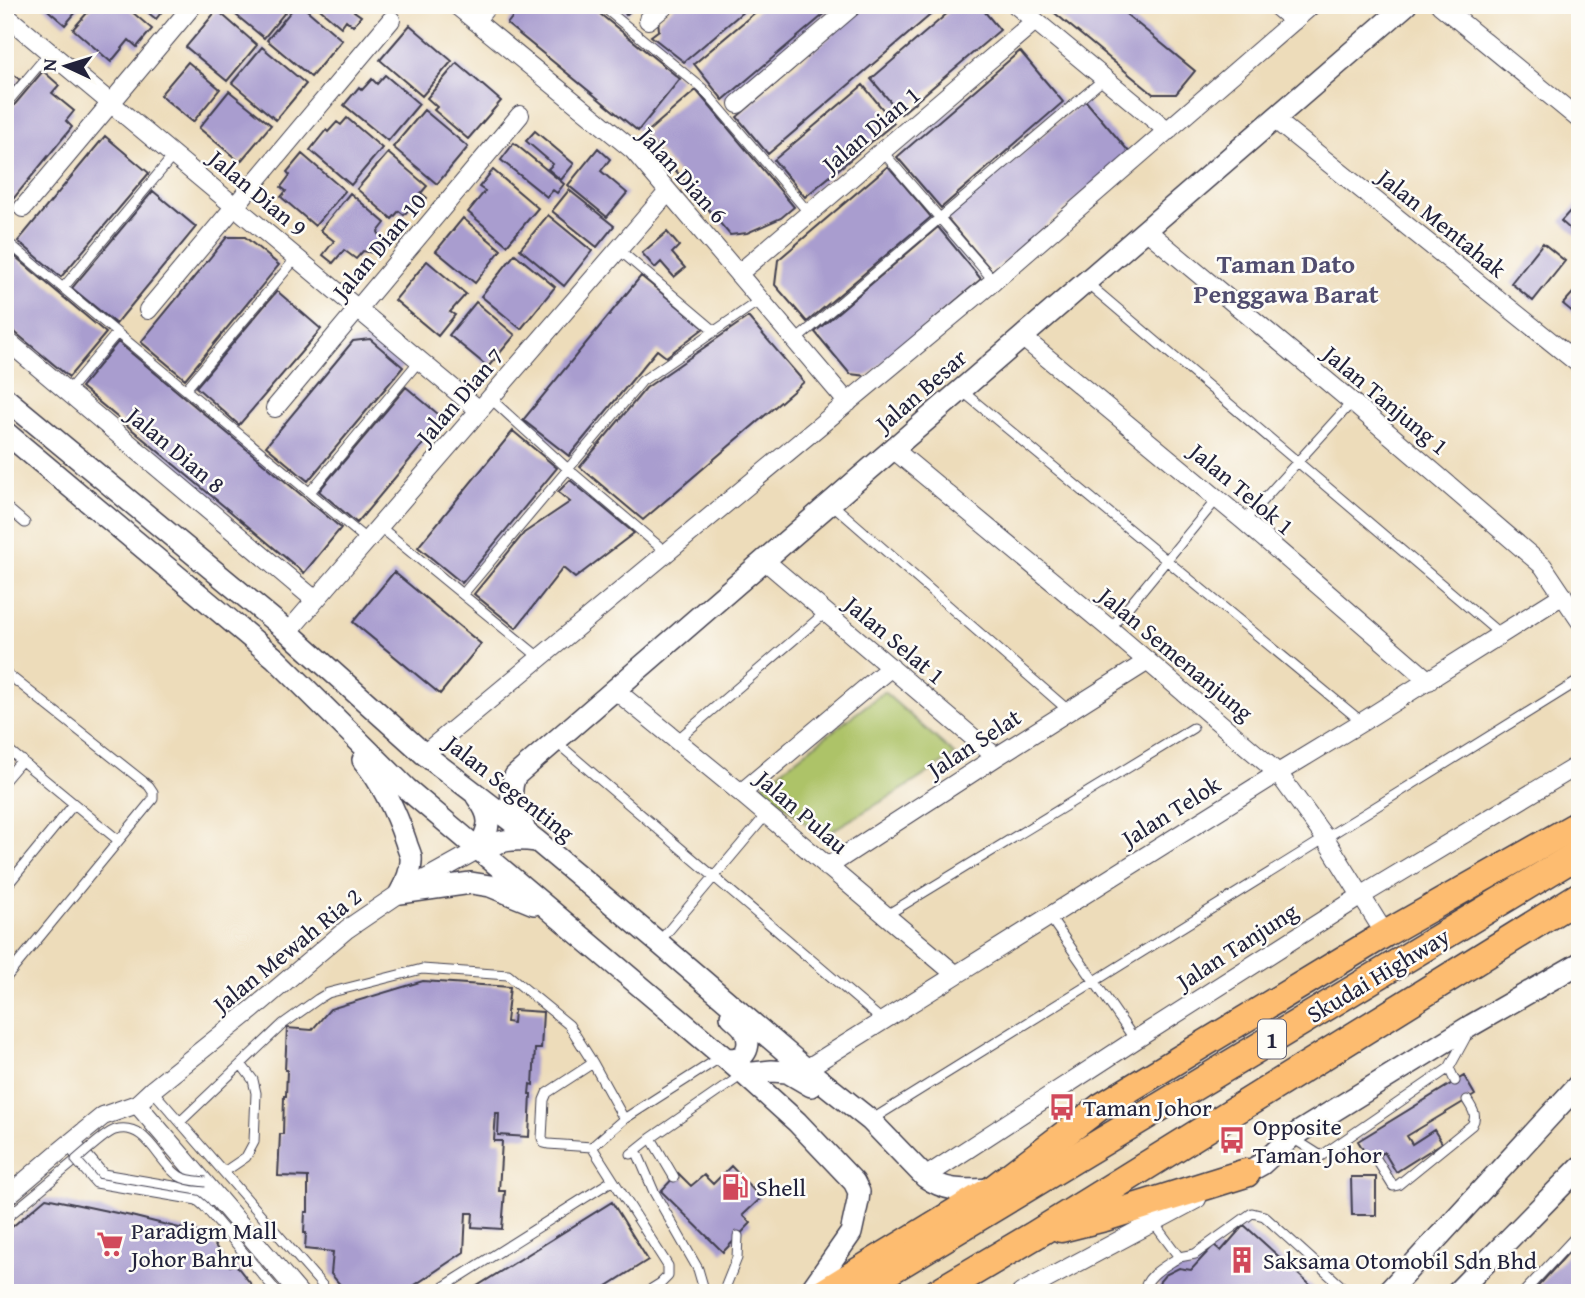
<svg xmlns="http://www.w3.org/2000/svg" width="1585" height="1298" font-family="'Gentium Book Plus',serif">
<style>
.green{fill:#adc368;stroke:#687252;stroke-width:2}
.building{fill:#a99dcf}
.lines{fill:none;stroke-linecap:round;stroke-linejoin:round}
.service-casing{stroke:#403e4e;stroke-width:11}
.minor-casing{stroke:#403e4e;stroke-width:20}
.tertiary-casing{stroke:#403e4e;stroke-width:24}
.primary-casing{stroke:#403e4e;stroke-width:29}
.trunk-casing{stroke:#403e4e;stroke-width:31}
.service{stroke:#fff;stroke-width:9}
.minor{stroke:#fff;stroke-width:18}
.tertiary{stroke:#fff;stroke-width:21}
.primary{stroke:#fdbc6f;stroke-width:26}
.trunk{stroke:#fdbc6f;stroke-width:28}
.service-bridge-casing{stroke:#403e4e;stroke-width:11;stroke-linecap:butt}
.service-bridge{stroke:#fff;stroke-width:9}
.labels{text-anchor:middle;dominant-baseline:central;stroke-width:5;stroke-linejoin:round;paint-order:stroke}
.shield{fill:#fdfcf7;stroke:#646373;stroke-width:2}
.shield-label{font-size:23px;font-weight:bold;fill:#22223b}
.street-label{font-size:24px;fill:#22223b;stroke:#fdfcf7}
.poi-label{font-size:24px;fill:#22223b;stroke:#fdfcf7;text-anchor:start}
.neighbourhood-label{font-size:26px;font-weight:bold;fill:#514d6f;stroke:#fdfcf7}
</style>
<rect width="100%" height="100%" fill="#fdfcf7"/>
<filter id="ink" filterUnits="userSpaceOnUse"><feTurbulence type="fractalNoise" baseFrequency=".0143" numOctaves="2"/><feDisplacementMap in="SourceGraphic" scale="14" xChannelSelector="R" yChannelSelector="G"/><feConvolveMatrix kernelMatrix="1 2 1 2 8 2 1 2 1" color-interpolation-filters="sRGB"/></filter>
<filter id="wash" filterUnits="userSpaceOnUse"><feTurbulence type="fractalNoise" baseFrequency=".00686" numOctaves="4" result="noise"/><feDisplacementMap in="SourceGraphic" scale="28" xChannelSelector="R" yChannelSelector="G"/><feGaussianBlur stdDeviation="1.57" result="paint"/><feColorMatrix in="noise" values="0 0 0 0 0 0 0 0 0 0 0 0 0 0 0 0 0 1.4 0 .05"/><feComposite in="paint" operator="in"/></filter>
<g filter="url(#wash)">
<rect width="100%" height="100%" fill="#eddcba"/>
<path class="green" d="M884,692L955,755L908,786L821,837L762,785Z"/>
<g id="blocks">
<path class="building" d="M42,5H82L65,25Z
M94,5H124L152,29L137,47L129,40L111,62L73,29Z
M139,5H167L156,19Z
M234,5H291L264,38L230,10Z
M296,5H301L342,40L311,77L267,40Z
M315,5H359L354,11L361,16L353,26L346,20L341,27Z
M522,5H589L680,79L638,131L507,24Z
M619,5H637L626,15Z
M676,5H751L684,62L651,36L659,30L658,21Z
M764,5H835L723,100L694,64Z
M867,5H942L768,154L737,117Z
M957,5H979L1000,30L901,114L871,79Z
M1045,5H1115L1195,71L1176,94H1153Z
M217,10L257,45L227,81L186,47Z
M410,25L452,61L422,96L380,60Z
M262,47L306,84L276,120L232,83Z
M1020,51L1063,102L941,208L897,157Z
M188,62L220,89L193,122L160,95Z
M457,63L501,101L468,139L434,110L437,107L427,98Z
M5,67L20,80L5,97Z
M43,71L59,85L52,93L74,111L66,121L72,127L5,209V116Z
M385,75L419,104L388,141L344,105L359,87L362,90L372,79L377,84Z
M863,85L894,123L805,197L774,160Z
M696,90L794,207L781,218L747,233L730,235L645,134Z
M229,91L271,125L240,162L199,128Z
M1085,100L1130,153L992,271L947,218Z
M424,110L468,147L437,184L393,147Z
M347,118L382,148L351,185L310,150L326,130L328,132L337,122L341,125Z
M535,131L574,164L561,180L548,169L553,164L526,141Z
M105,136L149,173L61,277L18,241Z
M514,143L564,184L557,193L553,190L547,197L501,160Z
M598,148L610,159L601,171L627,193L607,217L568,185Z
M388,153L427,186L421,193L427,198L419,208L413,204L404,215L399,211L392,219L357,189Z
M302,154L345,191L315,226L281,197L286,191L281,187L290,175L287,172Z
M888,166L931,217L807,322L775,285L778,260Z
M493,170L538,208L507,245L468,212L485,191L479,187Z
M569,190L614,226L597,247L552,211Z
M153,191L196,227L116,324L72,288Z
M350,193L385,223L378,232L382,239V246L379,250L373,253L363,251L356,259L344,250L333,263L323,255L334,241L320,230Z
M1580,200V238L1561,221Z
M548,215L592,251L564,286L520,249Z
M463,218L501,250L475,283L436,251Z
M938,227L981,279L867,376L850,374L815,332Z
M667,232L679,246L672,253L685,268L674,277L661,262L655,268L642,253Z
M227,237H245L279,265L185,379L141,342Z
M1543,243L1565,261L1533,301L1511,283Z
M5,248L106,333L69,377L5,324Z
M515,254L555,287L521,329L481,296Z
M427,261L466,294L450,312L455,315L438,336L395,300Z
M641,276L704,328L666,357L657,350L569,456L523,420Z
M1580,285V318L1563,304Z
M277,291L321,329L239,425L196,387Z
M476,302L515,335L488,367L449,335Z
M748,317L804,382L643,520L580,467L646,388Z
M370,339L403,367L308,481L266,446L353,341Z
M118,342L341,528L304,573L81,387Z
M406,387L444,419L357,523L319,491Z
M513,431L557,468L462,583L418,547Z
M570,480L634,533L575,578L563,568L516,628L474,594L524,533L570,502L558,492Z
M394,572L481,644L440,694L353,622Z
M423,981L510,987L506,1022L513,1023L514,1010L543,1012L541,1049H535L533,1085L530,1084L529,1094H531L529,1137L498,1135L499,1113H496L494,1141H502L499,1191H505L502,1229L472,1227L473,1213H466L464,1252L403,1293H347L331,1274L333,1252L305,1249L306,1233H304L305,1212H308V1177L278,1176L280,1134H283L284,1096H286L287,1070H285L287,1028L312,1030L330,1009Z
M1464,1076L1475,1095L1407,1136L1412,1144L1434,1130L1442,1143L1396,1172L1384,1152L1370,1161L1358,1141Z
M731,1166L761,1198L743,1215L751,1223L723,1252L661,1191L678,1173L691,1186L704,1175L713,1184Z
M1351,1177H1376V1215H1352Z
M46,1198L131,1216L207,1235L230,1266L235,1264L258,1293H5V1233Z
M612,1202L648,1260L596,1293H466Z
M1244,1225L1319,1293H1157L1160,1281L1165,1275L1179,1268L1191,1270L1214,1245L1221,1251Z
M1580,1240V1293H1532Z"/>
</g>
</g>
<g filter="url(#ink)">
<use href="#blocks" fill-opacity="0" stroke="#403e4e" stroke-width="2"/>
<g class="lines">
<defs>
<path id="service" d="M601,5L703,89L809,213
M5,105L50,52
M882,151L994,281
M5,240L367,540
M618,249L715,331
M1086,282L1500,634
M63,288L174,155
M795,341L1105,78
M186,389L297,257
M68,391L117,333
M962,391L1362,722
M490,398L568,469L667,553
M310,492L420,360
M832,504L1069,711
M5,506L25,523
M1244,521L1352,402
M379,526L540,658
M463,594L642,381L760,300
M1110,629L1217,499
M5,672L149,786L153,792V799L5,979
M677,740L825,613
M556,742L883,1021
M5,747L118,840
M5,780L22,760
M5,888L74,804
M885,916L1193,728
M1049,916L1135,1040
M659,942L766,815
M593,1063L547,1093L544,1100L542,1138L544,1143L548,1144L592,1147L624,1119L721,1057
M1449,1068L1455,1081
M152,1090L329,1293
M871,1120L1580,680
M180,1122L283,1024L318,999L328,993L422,969L508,975L569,1025L593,1063L624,1119
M1291,1137L1321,1156L1449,1068L1468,1033
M651,1138L674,1177
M592,1147L668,1266V1276L661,1283L645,1293
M636,1150L654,1192L698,1269L705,1293
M631,1154L651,1138L742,1075
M1375,1157L1393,1186L1398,1185L1472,1125C1478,1115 1472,1109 1467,1100
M224,1172L246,1157L254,1142L256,1093L253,1080L241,1064
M5,1219L76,1160
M1153,1222L1179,1257L1195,1254L1252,1213L1264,1216L1349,1293
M434,1293L613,1180
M723,1293L737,1258L738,1236
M1144,1293C1145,1275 1166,1266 1179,1257
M1523,1293L1580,1232"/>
<path id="minor" d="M456,5L633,150L848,403
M1016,5L1168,131
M1275,5L1294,21
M1440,5L1580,120
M5,15L479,410
M648,20L666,5
M475,21L488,5
M738,104L854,5
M1274,119L1580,365
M23,208L193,5
M1146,230L1352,402L1543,566L1580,621
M738,274L1035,21
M148,310L391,20
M1022,337L1244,521L1429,681
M5,339L315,600
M275,408L520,115
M893,449L1110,629L1278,773L1325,838L1385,934
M764,560L996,757
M288,632L668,192
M615,690L741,793L955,974
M424,754L994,281L1312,5
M741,793L891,667
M827,867L996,757L1148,661
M806,1069L1278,773L1362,722L1563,595
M137,1104L299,1293
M71,1143L101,1178L218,1198
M925,1177L1135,1040L1361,896L1580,764
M5,1198L59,1152L103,1116L137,1104L152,1090L253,1009L347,929L400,893L479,849
M1021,1293L1197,1199"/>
<path id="tertiary" d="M5,398L288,632L424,754L537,841L659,943L806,1069L870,1120L925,1177C948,1193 965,1190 991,1189
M5,432L275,658L407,789L744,1074L797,1122L854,1182L859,1192L858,1201L851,1233L809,1293
M363,760C383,784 396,812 406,842C407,847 410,852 411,857C412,871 406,882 400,893
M477,797C493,818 490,826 479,849
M524,828C514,807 507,798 515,776L1406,5
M479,849C503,840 511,838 537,841
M400,893L471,883L490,886L534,904
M725,1058C727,1059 734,1059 737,1058C750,1055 750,1038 744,1029C741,1024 735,1020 731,1016
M744,1074L772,1071L787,1072L811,1086
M1246,1173L1262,1164L1291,1137L1472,1025L1580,963
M1387,1293L1580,1083
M1456,1293L1580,1167"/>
<path id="primary" d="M822,1293L992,1189L1100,1107L1385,934L1580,823"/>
<path id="trunk" d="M1061,1228L1105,1217L1246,1173
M852,1293L1580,853
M937,1293L1035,1235L1580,896"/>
</defs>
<use href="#service" class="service-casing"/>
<use href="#minor" class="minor-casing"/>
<use href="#tertiary" class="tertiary-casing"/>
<use href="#primary" class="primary-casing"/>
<use href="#trunk" class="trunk-casing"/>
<use href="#service" class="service"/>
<use href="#minor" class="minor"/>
<use href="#tertiary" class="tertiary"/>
<use href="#primary" class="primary"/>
<use href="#trunk" class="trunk"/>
<defs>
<path id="service-bridge" d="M206,1182C197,1181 187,1181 179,1176C158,1163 147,1121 115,1130C107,1132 84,1153 76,1160L96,1183L197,1200L204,1206L278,1293"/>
</defs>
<use href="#service-bridge" class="service-bridge-casing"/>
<use href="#service-bridge" class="service-bridge"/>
</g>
</g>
<defs>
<symbol id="bus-bare" viewBox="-9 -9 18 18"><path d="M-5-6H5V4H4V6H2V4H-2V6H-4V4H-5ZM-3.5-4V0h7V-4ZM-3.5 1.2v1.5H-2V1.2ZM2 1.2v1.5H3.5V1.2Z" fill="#d1495b" stroke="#fdfcf7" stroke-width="2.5" paint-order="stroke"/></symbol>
<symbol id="fuel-bare" viewBox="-9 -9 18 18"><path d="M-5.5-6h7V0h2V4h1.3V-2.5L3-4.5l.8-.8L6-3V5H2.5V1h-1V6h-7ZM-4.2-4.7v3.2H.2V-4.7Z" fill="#d1495b" stroke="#fdfcf7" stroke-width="2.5" paint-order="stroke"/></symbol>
<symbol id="supermarket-bare" viewBox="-9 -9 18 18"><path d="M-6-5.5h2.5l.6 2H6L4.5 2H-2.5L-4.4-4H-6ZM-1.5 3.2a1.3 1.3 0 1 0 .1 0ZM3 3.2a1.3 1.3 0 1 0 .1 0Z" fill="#d1495b" stroke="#fdfcf7" stroke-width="2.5" paint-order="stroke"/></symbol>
<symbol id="building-bare" viewBox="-9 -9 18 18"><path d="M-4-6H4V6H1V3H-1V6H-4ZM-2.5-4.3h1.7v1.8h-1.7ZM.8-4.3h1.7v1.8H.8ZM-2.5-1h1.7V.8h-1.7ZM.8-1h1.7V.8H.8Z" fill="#d1495b" stroke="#fdfcf7" stroke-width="2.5" paint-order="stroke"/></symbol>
</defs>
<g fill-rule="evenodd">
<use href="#bus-bare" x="1043" y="1088" width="38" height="38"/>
<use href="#bus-bare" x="1213" y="1121" width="38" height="38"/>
<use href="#fuel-bare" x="716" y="1168" width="38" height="38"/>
<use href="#supermarket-bare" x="91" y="1225" width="38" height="38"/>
<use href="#building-bare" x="1223" y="1241" width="38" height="38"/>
</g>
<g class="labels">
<rect class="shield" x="1258" y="1019.5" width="28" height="39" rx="5"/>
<g class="shield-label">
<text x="1272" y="1039">1</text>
</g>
<g class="street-label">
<text transform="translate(871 129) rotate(-40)">Jalan Dian 1</text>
<text transform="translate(683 175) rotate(48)">Jalan Dian 6</text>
<text transform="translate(258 193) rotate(40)">Jalan Dian 9</text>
<text transform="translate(1442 223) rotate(39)">Jalan Mentahak</text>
<text transform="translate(379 246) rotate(-50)">Jalan Dian 10</text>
<text transform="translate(921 390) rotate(-41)">Jalan Besar</text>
<text transform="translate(460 396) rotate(-49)">Jalan Dian 7</text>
<text transform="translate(1386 400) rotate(40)">Jalan Tanjung 1</text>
<text transform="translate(176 450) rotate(40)">Jalan Dian 8</text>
<text transform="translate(1242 489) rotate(40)">Jalan Telok 1</text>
<text transform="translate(895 640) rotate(40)">Jalan Selat 1</text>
<text transform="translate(1176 654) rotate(40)">Jalan Semenanjung</text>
<text transform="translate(974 743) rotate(-33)">Jalan Selat</text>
<text transform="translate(510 788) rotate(38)">Jalan Segenting</text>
<text transform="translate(1171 811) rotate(-32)">Jalan Telok</text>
<text transform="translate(802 812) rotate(41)">Jalan Pulau</text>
<text transform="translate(1237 946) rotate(-33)">Jalan Tanjung</text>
<text transform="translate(287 950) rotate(-39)">Jalan Mewah Ria 2</text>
<text transform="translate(1378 975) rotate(-31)">Skudai Highway</text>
</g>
<g class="poi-label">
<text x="1083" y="1107">Taman Johor</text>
<text x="1253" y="1126">Opposite<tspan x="1253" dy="28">Taman Johor</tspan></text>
<text x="756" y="1187">Shell</text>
<text x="131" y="1230">Paradigm Mall<tspan x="131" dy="28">Johor Bahru</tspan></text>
<text x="1263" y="1260">Saksama Otomobil Sdn Bhd</text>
</g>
<g class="neighbourhood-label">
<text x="1286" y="263">Taman Dato<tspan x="1286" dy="30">Penggawa Barat</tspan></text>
</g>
</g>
<rect width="1585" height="1298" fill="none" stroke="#fdfcf7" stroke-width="28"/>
<g transform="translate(66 66) rotate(274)" stroke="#fdfcf7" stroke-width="5" paint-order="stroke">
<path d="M0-5L12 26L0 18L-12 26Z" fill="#22223b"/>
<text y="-10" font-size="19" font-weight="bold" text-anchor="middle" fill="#22223b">N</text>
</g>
</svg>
